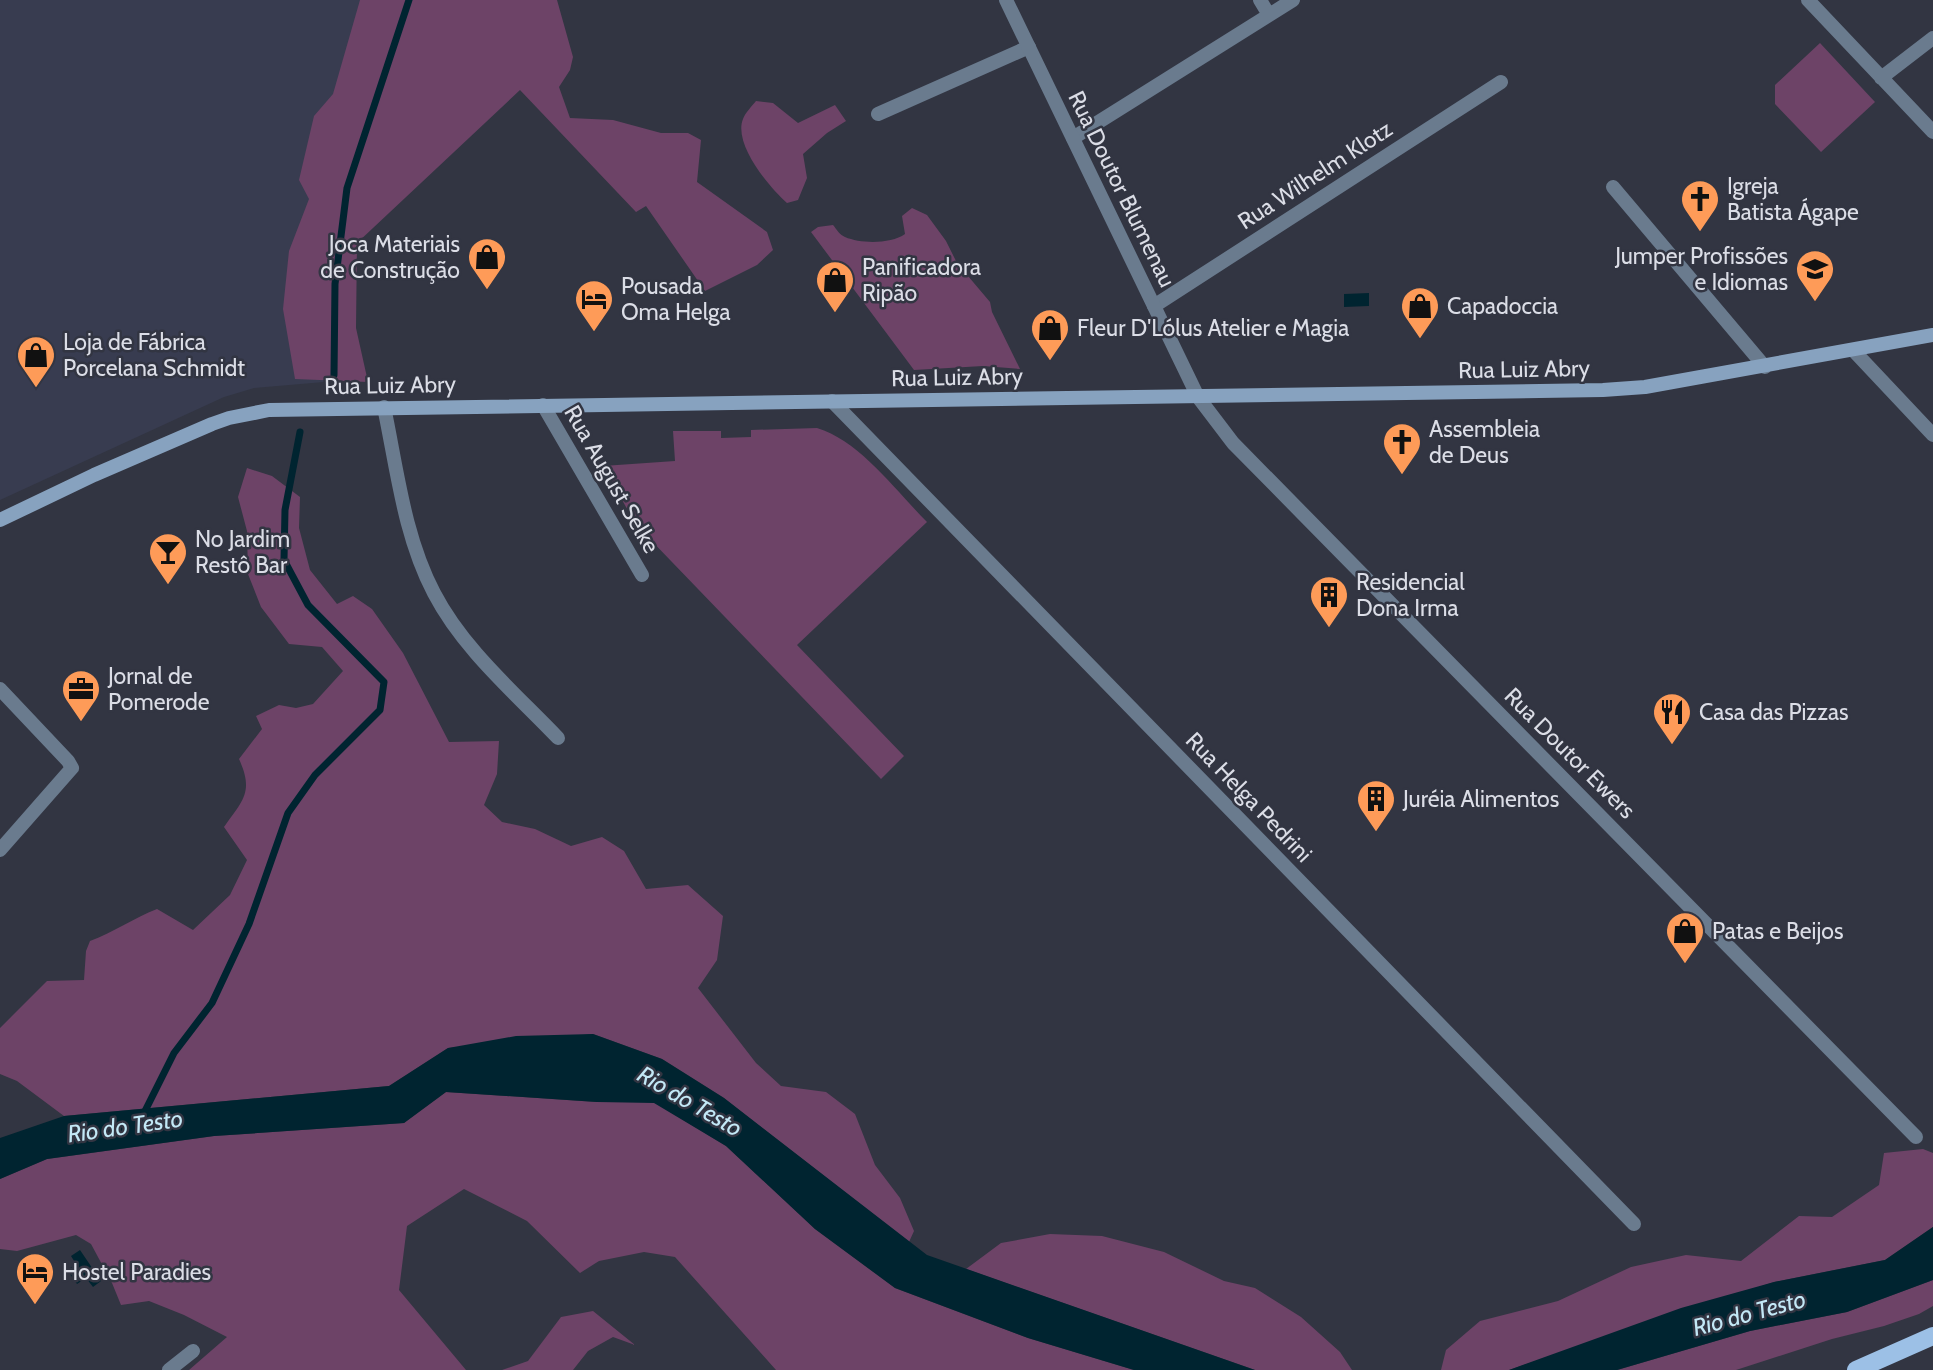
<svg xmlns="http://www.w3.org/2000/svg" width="1933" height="1370" font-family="Cabin,sans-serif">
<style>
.built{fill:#383c50}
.green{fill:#6d4367}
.water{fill:#002430}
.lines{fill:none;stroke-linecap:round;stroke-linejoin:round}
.stream{stroke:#002430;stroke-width:7}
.minor{stroke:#6a7b8e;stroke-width:14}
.tertiary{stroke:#6a7b8e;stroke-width:14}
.secondary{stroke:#87a2bf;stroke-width:14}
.primary{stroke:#9cc0e6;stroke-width:18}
.labels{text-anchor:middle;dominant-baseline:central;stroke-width:5;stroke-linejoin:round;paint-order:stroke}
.street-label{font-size:23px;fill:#dbdde6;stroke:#323542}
.poi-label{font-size:23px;fill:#dbdde6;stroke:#323542;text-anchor:start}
.water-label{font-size:24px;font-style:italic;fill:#c3e8f6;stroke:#323542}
</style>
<rect width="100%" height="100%" fill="#323542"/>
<path class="built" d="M0,0H402L323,303L324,382L254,388L224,397L0,500Z"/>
<path class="green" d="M360,0H557L573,57L570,70L559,87L570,118L613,120L661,133H688L701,140L697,182L767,232L773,250L757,265L705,291L646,206L636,212L520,90L357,243L356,328L368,382L295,379L283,309L289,251L309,199L299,180L314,116L333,94Z
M1820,43L1875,102L1821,152L1775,104V85Z
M756,101L773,103L798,123L835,105L846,121L827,133L803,154L807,178L798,200L787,203C769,187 733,144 743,119C745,113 752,106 756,101Z
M912,208L927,215L946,241L957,263L990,302L992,312L1020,369L983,366L914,370L811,232L818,227L833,225C837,230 840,235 845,237C861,244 891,244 905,234L902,216Z
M817,428C860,441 895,490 927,522L797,645L904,756L881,779L645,534L626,507L603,466L675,461L673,431H721V438L751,437V430Z
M247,468L272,476L300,497L299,528L310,570L337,604L353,596L372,609L403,653L449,742L499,741L497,774L484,805L502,822L535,829L571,846L602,837L624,851L646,889L688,885L723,916L717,960L698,988L756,1063L781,1086L826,1092L855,1114L875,1165L900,1198L914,1231L909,1242L724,1098L662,1059L593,1034L448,1048L389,1086L64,1116L17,1081L0,1074V1028L47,981L84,980L86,951L90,941C114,932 134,918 157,909L193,930L230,895L247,860L224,827C243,800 254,792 239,759L262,729L256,716L279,705L296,708L313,704L343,671L322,647L289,644L261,607L248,574L247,531L238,497Z
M446,1092L597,1102H654L726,1146L815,1229L895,1288L1028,1338L1134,1370H776L675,1257L644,1252L599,1261L580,1273L527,1221L464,1189L407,1226L399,1290L466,1370H189L227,1337L184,1315L149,1301L121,1305L112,1283L91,1244L76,1235L17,1251L0,1249V1179L47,1159L214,1136L404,1123Z
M1923,1149L1933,1153V1227L1885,1260L1774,1282L1509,1370H1441L1446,1350L1480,1321L1558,1301L1631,1267L1686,1255L1741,1261L1799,1216L1832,1217L1879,1185L1884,1153Z
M1050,1234L1102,1236L1164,1252L1224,1281L1255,1288L1301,1317L1340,1352L1352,1370H1255L966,1269L1001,1243Z
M1933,1280V1306L1919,1314L1884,1326L1832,1339L1736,1370H1617L1750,1331L1847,1312Z
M593,1311L635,1345L613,1337L588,1351L573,1370H502L528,1361L561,1317Z"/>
<path class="water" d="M1369,293V306L1344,307V294Z
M593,1034L662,1059L724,1098L927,1255L1255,1370H1134L1028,1338L895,1288L815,1229L726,1146L654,1103L597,1102L446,1092L404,1123L214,1136L47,1159L0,1179V1138L64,1116L389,1086L448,1048L516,1036Z
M1933,1227V1280L1847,1312L1750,1331L1617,1370H1509L1681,1308L1774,1282L1885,1260Z
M80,1250L101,1281L93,1287L86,1278L77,1284L67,1270L76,1264L71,1256Z"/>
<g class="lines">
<path class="stream" d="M334,375L335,284L347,188L409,0
M142,1117L174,1053L212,1003L249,924L288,813L315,775L380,710L384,682L308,605L284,560L285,510L300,432"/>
<path class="minor" d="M1260,0L1269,15
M1808,0L1933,132
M1881,78L1933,38
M878,114L1029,47
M1073,138L1293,0
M1613,187L1765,367
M1154,306L1501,82
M1853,350L1933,435
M1198,397L1233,443L1916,1137
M832,401L1634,1224
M543,405L642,575
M384,407C397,469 404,536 434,593C463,649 515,693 558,738
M0,689L68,761L72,768L0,850
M169,1370L193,1351"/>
<path class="tertiary" d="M1006,0L1198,397"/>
<path class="secondary" d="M0,520L94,475L212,424L229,418L269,410L1603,390L1645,387L1933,335"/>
<path class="primary" d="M1856,1370L1933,1336"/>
</g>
<defs>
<symbol id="church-pin" viewBox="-11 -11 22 30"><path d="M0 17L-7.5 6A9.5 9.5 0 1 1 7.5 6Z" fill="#fe9b58" stroke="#323542"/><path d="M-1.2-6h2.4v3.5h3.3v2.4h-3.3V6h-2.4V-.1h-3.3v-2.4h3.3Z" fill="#111"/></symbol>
<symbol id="shop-pin" viewBox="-11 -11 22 30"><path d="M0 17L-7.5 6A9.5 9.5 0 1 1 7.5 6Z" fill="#fe9b58" stroke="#323542"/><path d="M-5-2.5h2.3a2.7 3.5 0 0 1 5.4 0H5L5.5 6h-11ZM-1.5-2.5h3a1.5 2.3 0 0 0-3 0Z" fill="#111"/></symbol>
<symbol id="university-pin" viewBox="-11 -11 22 30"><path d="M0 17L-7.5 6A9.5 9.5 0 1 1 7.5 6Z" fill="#fe9b58" stroke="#323542"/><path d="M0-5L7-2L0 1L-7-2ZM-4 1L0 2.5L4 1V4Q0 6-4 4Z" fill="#111"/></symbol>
<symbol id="hotel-pin" viewBox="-11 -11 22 30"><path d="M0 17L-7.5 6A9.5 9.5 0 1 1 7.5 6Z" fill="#fe9b58" stroke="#323542"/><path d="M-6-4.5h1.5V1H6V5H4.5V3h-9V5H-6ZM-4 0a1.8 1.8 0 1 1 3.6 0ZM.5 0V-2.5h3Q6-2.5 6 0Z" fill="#111"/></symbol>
<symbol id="bar-pin" viewBox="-11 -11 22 30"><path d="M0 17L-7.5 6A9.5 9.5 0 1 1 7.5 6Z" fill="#fe9b58" stroke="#323542"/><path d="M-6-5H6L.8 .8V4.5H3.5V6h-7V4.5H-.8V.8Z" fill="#111"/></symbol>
<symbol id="building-pin" viewBox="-11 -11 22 30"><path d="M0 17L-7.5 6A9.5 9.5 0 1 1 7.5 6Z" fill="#fe9b58" stroke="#323542"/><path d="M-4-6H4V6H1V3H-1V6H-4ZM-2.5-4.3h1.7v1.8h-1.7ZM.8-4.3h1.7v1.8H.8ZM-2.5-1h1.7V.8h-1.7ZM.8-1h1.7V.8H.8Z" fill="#111"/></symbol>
<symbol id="office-pin" viewBox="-11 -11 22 30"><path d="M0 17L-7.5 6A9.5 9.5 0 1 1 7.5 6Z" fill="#fe9b58" stroke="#323542"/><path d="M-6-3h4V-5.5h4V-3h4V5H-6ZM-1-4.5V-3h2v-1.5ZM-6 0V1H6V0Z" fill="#111"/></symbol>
<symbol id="restaurant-pin" viewBox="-11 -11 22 30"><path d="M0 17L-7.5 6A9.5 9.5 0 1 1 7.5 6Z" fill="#fe9b58" stroke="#323542"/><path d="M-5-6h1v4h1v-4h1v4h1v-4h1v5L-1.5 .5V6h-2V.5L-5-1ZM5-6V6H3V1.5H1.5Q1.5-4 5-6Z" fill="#111"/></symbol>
</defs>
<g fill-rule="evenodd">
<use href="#church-pin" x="1678" y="177" width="44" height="60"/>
<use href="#shop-pin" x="465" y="235" width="44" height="60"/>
<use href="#university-pin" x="1793" y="247" width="44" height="60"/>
<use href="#shop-pin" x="813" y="258" width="44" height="60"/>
<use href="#hotel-pin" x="572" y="277" width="44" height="60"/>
<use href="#shop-pin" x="1398" y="284" width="44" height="60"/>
<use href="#shop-pin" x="1028" y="306" width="44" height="60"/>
<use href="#shop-pin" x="14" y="333" width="44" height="60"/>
<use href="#church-pin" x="1380" y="420" width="44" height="60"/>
<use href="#bar-pin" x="146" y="530" width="44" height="60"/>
<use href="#building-pin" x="1307" y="573" width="44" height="60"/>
<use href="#office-pin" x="59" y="667" width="44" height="60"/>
<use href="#restaurant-pin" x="1650" y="690" width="44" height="60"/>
<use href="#building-pin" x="1354" y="777" width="44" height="60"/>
<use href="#shop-pin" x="1663" y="909" width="44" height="60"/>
<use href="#hotel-pin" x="13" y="1250" width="44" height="60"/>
</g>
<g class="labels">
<g class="street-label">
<text transform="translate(1315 175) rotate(-33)">Rua Wilhelm Klotz</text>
<text transform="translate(1122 189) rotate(64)">Rua Doutor Blumenau</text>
<text transform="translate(1524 369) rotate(-1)">Rua Luiz Abry</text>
<text transform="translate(957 377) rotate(-1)">Rua Luiz Abry</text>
<text transform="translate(390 385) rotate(-1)">Rua Luiz Abry</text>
<text transform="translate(612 479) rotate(60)">Rua August Selke</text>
<text transform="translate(1570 753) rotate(45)">Rua Doutor Ewers</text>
<text transform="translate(1249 797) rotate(46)">Rua Helga Pedrini</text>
</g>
<g class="poi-label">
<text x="1727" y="186">Igreja<tspan x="1727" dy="26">Batista Ágape</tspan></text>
<text x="460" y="244" text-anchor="end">Joca Materiais<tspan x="460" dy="26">de Construção</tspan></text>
<text x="1788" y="256" text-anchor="end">Jumper Profissões<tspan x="1788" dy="26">e Idiomas</tspan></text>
<text x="862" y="267">Panificadora<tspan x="862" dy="26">Ripão</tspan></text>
<text x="621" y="286">Pousada<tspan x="621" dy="26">Oma Helga</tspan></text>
<text x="1447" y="306">Capadoccia</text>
<text x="1077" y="328">Fleur D'Lólus Atelier e Magia</text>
<text x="63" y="342">Loja de Fábrica<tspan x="63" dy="26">Porcelana Schmidt</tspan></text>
<text x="1429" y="429">Assembleia<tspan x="1429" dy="26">de Deus</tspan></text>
<text x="195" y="539">No Jardim<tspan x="195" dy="26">Restô Bar</tspan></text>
<text x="1356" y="582">Residencial<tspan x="1356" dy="26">Dona Irma</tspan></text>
<text x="108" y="676">Jornal de<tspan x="108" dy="26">Pomerode</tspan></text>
<text x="1699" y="712">Casa das Pizzas</text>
<text x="1403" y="799">Juréia Alimentos</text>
<text x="1712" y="931">Patas e Beijos</text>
<text x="62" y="1272">Hostel Paradies</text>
</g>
<g class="water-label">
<text transform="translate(690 1101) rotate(30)">Rio do Testo</text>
<text transform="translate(125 1126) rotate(-8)">Rio do Testo</text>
<text transform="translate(1749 1313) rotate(-15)">Rio do Testo</text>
</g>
</g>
</svg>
